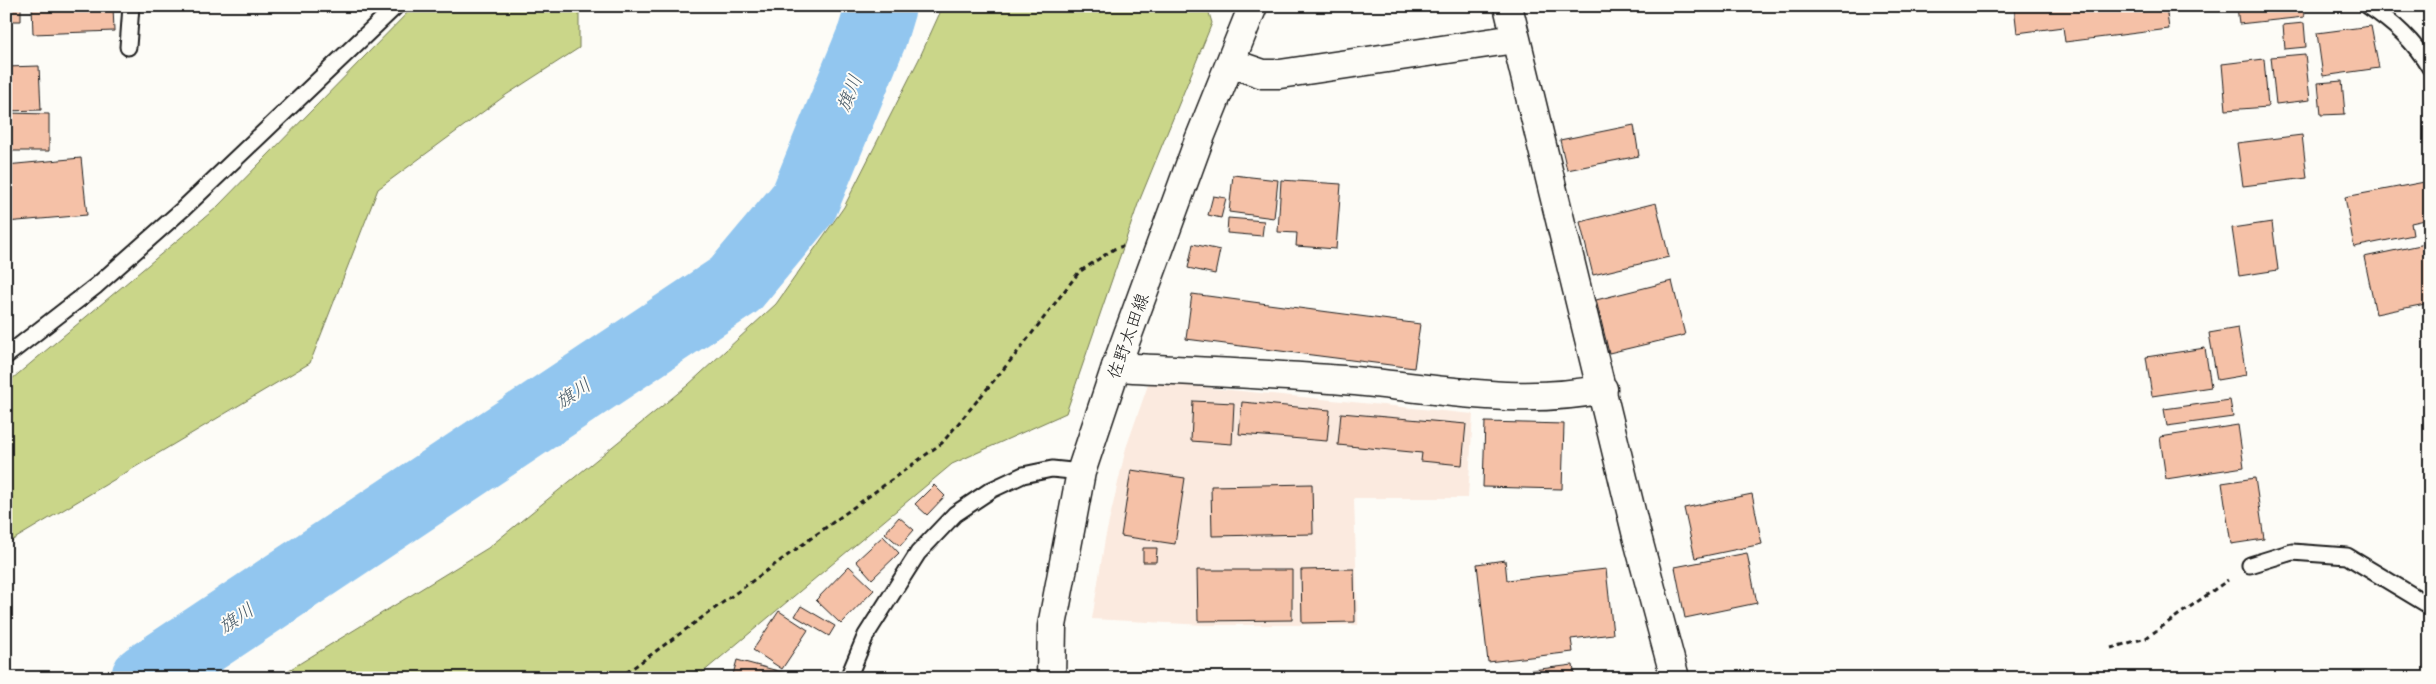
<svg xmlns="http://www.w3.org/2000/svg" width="2436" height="684" font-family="Sriracha,'Klee One',sans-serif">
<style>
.built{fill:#fbeadf}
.green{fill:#cad689;stroke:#737952}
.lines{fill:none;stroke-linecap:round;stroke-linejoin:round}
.river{stroke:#92c6ef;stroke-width:70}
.building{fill:#f5c1a7;stroke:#1c1c1c}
.service-casing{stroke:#1c1c1c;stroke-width:19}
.minor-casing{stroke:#1c1c1c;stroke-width:31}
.secondary-casing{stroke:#1c1c1c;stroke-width:31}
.path{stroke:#1c1c1c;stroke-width:3;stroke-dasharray:5 4;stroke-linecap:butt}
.service{stroke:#fdfcf7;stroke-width:15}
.minor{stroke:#fdfcf7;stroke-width:28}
.secondary{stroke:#fdfcf7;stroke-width:28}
.labels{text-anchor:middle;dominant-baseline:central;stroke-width:4;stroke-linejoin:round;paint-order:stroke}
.street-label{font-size:18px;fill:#1c1c1c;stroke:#fdfcf7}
.water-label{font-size:19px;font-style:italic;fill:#455866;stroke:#fdfcf7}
</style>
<rect width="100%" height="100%" fill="#fdfcf7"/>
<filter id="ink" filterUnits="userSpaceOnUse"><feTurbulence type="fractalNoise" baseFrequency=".02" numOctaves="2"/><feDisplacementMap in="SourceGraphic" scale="10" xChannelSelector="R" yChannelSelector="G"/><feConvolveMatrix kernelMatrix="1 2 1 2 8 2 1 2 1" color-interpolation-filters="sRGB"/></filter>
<g filter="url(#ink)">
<path class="built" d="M1149,382L1473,414L1468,498H1354L1358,625H1205L1092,619L1105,539L1126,448Z"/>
<path class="green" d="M414,6H579V48L506,95L378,189L310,363L6,544V384L216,208Z
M943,6H1207L1212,23L1138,204L1066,413L952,464L696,678H276L488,548L688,385L776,304L844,207L919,59Z"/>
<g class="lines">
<path class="river" d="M146,678L735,285L804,202L872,36L881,6"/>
</g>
<path class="building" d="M6,6H21V21H6Z
M32,6H113L114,31L33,34Z
M2014,6H2166L2169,29L2065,42L2063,27L2017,33Z
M2237,6H2303L2304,17L2239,24Z
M2421,6H2430V33Z
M2304,23L2306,47L2285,49L2283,25Z
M2371,26L2379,68L2323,76L2317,33Z
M2305,54L2310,100L2276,104L2271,57Z
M2264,59L2268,107L2226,110L2222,64Z
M39,66L41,110L6,111V67Z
M2342,81L2345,114L2321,115L2318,83Z
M6,113L49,114V151H6Z
M1634,125L1639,156L1567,170L1560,140Z
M2302,135L2307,178L2243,186L2237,143Z
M81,158L87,215L6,222V165Z
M1233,175L1278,180L1274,218L1229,212Z
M1281,180L1341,184L1336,249L1296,246L1297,233L1278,232Z
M2430,181V219L2411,223L2413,235L2354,247L2345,197Z
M1213,196L1226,198L1221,218L1208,215Z
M1656,203L1669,257L1593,275L1580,222Z
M1228,218L1264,221L1262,236L1227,233Z
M2272,222L2278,270L2239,276L2232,228Z
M2430,243V303L2376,314L2364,257Z
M1193,244L1220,250L1215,274L1188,268Z
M1672,281L1685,335L1609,353L1596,300Z
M1192,294L1420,324L1414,368L1186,339Z
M2238,328L2246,375L2217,380L2209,333Z
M2205,348L2211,387L2152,396L2146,357Z
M2230,400L2233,417L2167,426L2164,409Z
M1193,401L1234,403L1232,444L1191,441Z
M1242,402L1330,410L1327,441L1239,434Z
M1341,413L1466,424L1462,465L1421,461L1422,453L1338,445Z
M1485,422L1564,424L1562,489L1483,487Z
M2238,425L2244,467L2166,479L2160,437Z
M1131,470L1185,478L1175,544L1121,536Z
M2255,478L2264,539L2231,544L2222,483Z
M1312,484L1313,534L1212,536L1211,486Z
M934,485L945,496L927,515L915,504Z
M1752,494L1762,544L1695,558L1684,508Z
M899,517L914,530L900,546L885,533Z
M883,536L899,553L872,579L856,561Z
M1143,548H1157L1156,562H1143Z
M1747,553L1757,603L1685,618L1675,567Z
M1505,560L1507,580L1606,569L1613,634L1571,639L1573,652L1488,662L1477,564Z
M849,566L874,590L841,624L816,600Z
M1354,569L1355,622L1302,623L1301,570Z
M1197,570H1292V620L1198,621Z
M801,606L835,626L829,636L795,616Z
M779,611L808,630L782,669L753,650Z
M737,660L793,675L792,678H732Z
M1573,665L1575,678H1508V673Z"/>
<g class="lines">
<defs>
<path id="service" d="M2368,6C2394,23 2414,41 2430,68
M128,47L131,6
M6,356L96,286L183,209L396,6
M2250,565L2292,552L2347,556L2430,606
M848,678L866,635L918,553L955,514L991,490L1023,475L1052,469L1081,472"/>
<path id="minor" d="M1508,6L1638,540L1675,678
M1231,63L1263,74H1280L1515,39
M1116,367C1191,371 1267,374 1343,380C1429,387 1516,407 1603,389"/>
<path id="secondary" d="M1051,678L1052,626L1081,472L1116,367L1199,140L1253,6"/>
</defs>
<use href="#service" class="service-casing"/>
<use href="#minor" class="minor-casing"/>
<use href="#secondary" class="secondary-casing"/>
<path class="path" d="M2111,648L2146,638L2228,580
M619,678L942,443L1016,354L1079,272L1114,249L1123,246"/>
<use href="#service" class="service"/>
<use href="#minor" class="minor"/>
<use href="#secondary" class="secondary"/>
</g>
</g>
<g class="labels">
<g class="street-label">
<text transform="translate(1128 336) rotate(-70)">佐野太田線</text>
</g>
<g class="water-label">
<text transform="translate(849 93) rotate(-68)">旗川</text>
<text transform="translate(573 393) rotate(-34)">旗川</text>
<text transform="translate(236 618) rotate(-34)">旗川</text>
</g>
</g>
<rect width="2436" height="684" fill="none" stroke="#fdfcf7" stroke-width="25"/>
<rect x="12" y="12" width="2411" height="659" fill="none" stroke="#1c1c1c" stroke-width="2" filter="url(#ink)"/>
</svg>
